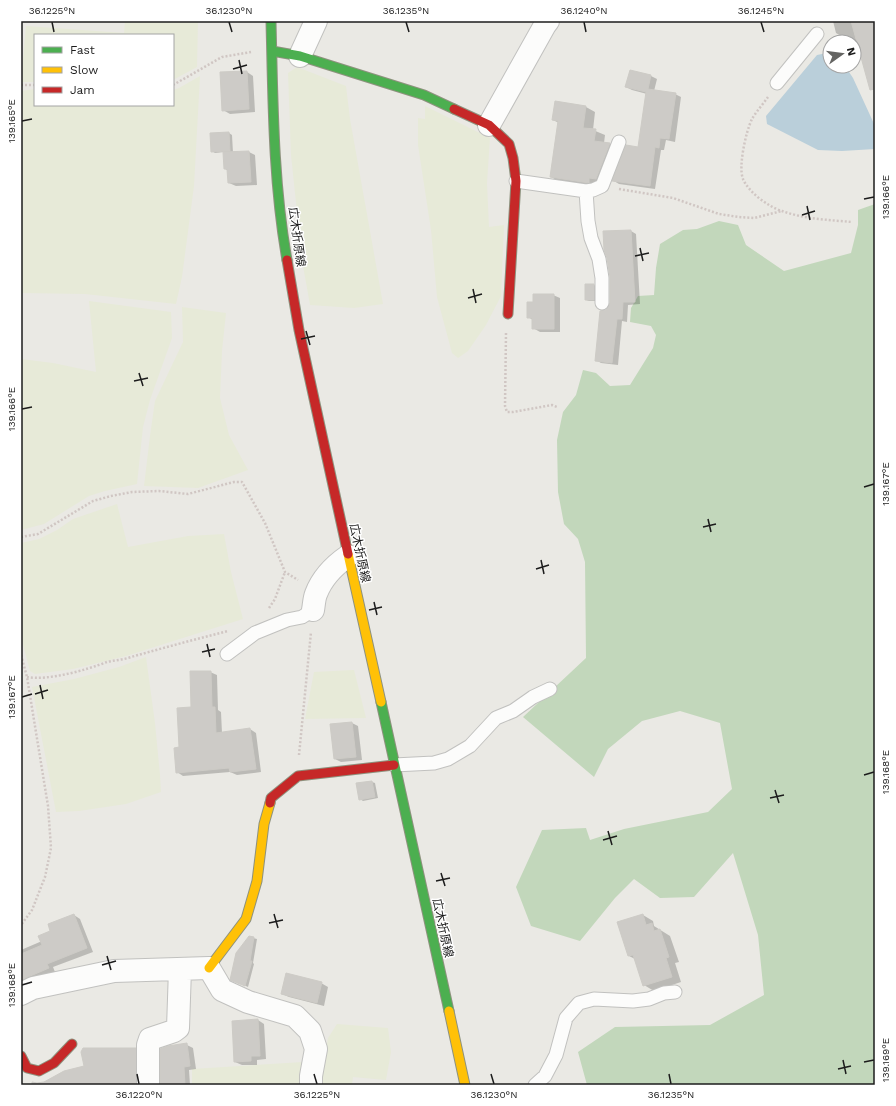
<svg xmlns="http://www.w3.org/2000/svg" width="896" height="1106" font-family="'Work Sans','Noto Sans JP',sans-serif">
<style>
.farmland{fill:#e7ead8}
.forest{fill:#c2d7bb}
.water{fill:#bacfda}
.shadow{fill:#0003}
.building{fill:#cdcbc7;stroke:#cdcbc6}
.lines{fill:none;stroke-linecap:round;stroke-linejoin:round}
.lane-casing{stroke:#c1c1bf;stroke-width:15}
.street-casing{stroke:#c1c1bf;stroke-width:24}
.fast-casing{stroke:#8e927e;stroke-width:11}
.slow-casing{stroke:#8e927e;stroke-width:11}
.jam-casing{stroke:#8e927e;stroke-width:11}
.path{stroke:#d0c6c3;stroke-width:2.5;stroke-dasharray:2 2;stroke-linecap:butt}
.lane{stroke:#fcfcfb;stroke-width:13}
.street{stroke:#fcfcfb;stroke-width:22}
.fast{stroke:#4caf50;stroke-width:9}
.slow{stroke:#ffc107;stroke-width:9}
.jam{stroke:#c62828;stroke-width:9}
.ticks{fill:none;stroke:#1c1c1c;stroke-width:1.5}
.labels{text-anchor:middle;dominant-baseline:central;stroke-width:3;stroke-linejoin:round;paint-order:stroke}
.street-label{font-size:12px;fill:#1c1c1c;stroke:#fff}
.neatline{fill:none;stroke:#1c1c1c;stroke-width:1.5}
.ticks-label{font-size:10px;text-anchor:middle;fill:#1c1c1c}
</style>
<rect width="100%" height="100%" fill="#eae9e4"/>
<path class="farmland" d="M125,21H198L197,67L173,80V35H35V82H21L26,26L124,33Z
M297,67L346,86L350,119L383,304L354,308L310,305L302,260L291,155L288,73Z
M200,76L194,186L182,277L176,304L85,294L21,293V91L35,89V105H173V90L179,88Z
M425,106L490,138L487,183L489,227L504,225L501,296L486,325L468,351L458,358L452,353L437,297L431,230L418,145V118L425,119Z
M89,301L171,312L172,338L150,400L143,427L137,484L105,491L89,496L44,524L21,530V359L53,363L96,372Z
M182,307L226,313L222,351L220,398L229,435L248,470L198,488L144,486L150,436L155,401L183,342Z
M117,504L128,547L188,536L224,534L231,572L243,619L126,656L73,669L35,674L30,671L21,637V543L39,539L57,530L73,519Z
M146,657L155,723L160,775L161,792L126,804L79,811L56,812L32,687L74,679L119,667Z
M354,670L366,718L305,719L314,672Z
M337,1024L388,1028L391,1052L386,1080L353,1077L352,1085H320L328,1038Z
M303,1062L299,1075L300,1085H192V1069Z"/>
<path class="forest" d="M875,204V1085H587L578,1052L615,1027L710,1025L764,995L758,935L733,853L694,897L660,898L634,879L615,898L580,941L531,926L516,887L542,830L586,828L590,840L624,829L708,812L732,789L720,723L680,711L642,721L608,749L594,777L523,717L586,658L585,562L578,539L564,524L558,492L557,440L563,412L576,395L583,370L596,373L610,386L630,385L653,348L656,335L651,326L630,322L631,308L638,296L654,295L656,268L660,244L683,230L697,229L719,221L738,225L746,245L784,271L851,253L858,225V210Z"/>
<path class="water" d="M827,53L830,56V66H842L849,72L853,78L875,126V149L842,151L818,150L767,124L766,116L817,55Z"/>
<path class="shadow" d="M833,21H875V83L858,43L855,44L854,42H851L836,33Z
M630,71L651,76L657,79L654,91L675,94L681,97L675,142L666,140L664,150H661L655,189L619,184L614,181L639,148L647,94L632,90L626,87Z
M247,72L253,76L255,112L230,114L223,110Z
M556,103L586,107L595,112L593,130L605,135L604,143L610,144L619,149L598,187L560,182L551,177L559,123L553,120Z
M229,133L232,135L233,153L249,152L255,155L257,185L236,186L229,183V171L225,169L224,152L215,153L212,151Z
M631,231L636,234L640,304L628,305L627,322L622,321L618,365L601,363L596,360L607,311L611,303Z
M594,285L597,287V301H589L586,300Z
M553,295L560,298V332H540L533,328V320L528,317L534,303Z
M210,672L217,675L218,710L221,712L222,733L250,729L256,733L261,772L237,775L230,772L183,776L177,772L180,748L192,708Z
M352,723L358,726L362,760L341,762L335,759Z
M372,782L375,783L378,798L363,801L360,799L357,784Z
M74,915L80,919L93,952L53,967L55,972L34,980L21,988V950L42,941Z
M643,915L653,921L654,926L670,936L679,962L675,963L681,982L654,991L644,985L635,959L629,956L619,923Z
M249,937L257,939L253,963L254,964L248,987L235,981Z
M321,983L328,987L324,1006L289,997L282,994Z
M258,1020L264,1024L266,1059L257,1060V1065H242L235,1062Z
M187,1045L193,1048L196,1069L189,1070L190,1085H162Z
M135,1049L141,1053V1085H58L86,1067Z"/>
<path class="building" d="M851,21H875V89L870,90Z
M630,70L651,75L648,89L676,93L669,139L660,138L659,148L655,147L650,186L612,181L626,145L638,147L646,92L625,87Z
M247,71L249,109L222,111L220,72Z
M555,101L586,106L583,128L596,129L594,141L610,143L596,179L589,178V183L550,177L558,121L552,120Z
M229,132L230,151L211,152L210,133Z
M249,151L251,182L228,183L227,169H224L223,152Z
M631,230L635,302H623L622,319H617L612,363L595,361L600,311L606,310L610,303V277L607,258L604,250L603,231Z
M585,284H594V300H585Z
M533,294H554V329H532V318H527V302H533Z
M190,671H211L212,707H215L216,733L250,728L256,769L230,772L229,768L176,773L174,748L179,747L177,708L191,707Z
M352,722L356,757L334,759L330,724Z
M372,781L375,797L359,800L356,783Z
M74,914L87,948L47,964L49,968L21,980V954L42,945L38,936L50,931L48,924Z
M643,914L646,925L652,923L654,931L660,929L669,957L666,958L672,977L643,986L633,955L628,956L617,922Z
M249,936L254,937L250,961H252L245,986L230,980L236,953Z
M286,973L322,982L317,1003L281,994Z
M258,1019L260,1056H251V1061L234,1062L232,1021Z
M187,1043L190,1066L184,1067L185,1085H160V1049L168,1046Z
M83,1048H136V1085H32V1082L37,1083L44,1082L64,1071L84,1066L81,1052Z"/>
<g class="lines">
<defs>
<path id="lane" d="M777,83L817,34
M516,181L586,191L593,190L602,186L619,142
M586,191L588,221L591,238L599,259L602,278V303
M227,654L255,633L287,620L302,617L313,610
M394,765L434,763L448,759L470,746L496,718L513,711L533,697L550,689
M535,1085L545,1076L556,1055L566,1018L579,1003L594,999L633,1001L649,999L664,993L675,992"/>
<path id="street" d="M300,56L316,21
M489,125L545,25L548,21
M313,610C314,605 314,599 316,594C322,578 335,565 348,556
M21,994L33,988L114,971L209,968L222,990L248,1002L295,1016L310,1031L316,1049L311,1076V1085
M148,1085V1045L150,1039L174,1031L178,1028L180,969"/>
<path id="fast" d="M271,21C273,101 273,181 287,260
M272,51L300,56L424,95L454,109
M381,702L449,1011"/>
<path id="slow" d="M348,554L381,702
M209,968L246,919L257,881L264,824L270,803
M449,1011L465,1085"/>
<path id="jam" d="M454,109L489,125L509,144L513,158L516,181L508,314
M287,260L299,330L348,554
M270,803L271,798L298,776L394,765
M21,1056L27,1068L39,1071L54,1063L72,1044"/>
</defs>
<use href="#lane" class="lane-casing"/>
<use href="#street" class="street-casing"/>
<use href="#fast" class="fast-casing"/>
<use href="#slow" class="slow-casing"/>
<use href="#jam" class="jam-casing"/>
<path class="path" d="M21,85H35
M173,85L222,57L251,52
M768,97C763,104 756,112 752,119C746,131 738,167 743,179C749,193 769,207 782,211C804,219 830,220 852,222
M619,189L673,198L719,214L739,217L754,218L782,211
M506,333L505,406L507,412H513L552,405L557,407
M21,537L38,534L93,501L111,496L132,492L159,491L188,494L234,482H242L265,523L285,572L298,580
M269,608L275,599L285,572
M21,655L27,677L48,806L51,848L45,877L32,910L21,925
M27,677C48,681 86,670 107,662C115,660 123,660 131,657C163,648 196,639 228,631
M299,755L311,632"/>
<use href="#lane" class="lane"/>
<use href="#street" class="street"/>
<use href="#fast" class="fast"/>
<use href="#slow" class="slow"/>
<use href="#jam" class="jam"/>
</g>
<path class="ticks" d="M52,22L54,32M229,22L232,32M406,22L409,32M584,22L586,32M761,22L764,32M239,60L242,74M233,69L247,65M22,121L32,119M864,199L874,197M807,206L810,220M802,215L815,211M640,248L643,261M635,256L649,253M473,289L476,303M468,298L482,294M306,331L310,345M301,339L315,336M139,373L143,386M134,381L148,378M22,409L32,407M864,487L874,484M708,519L711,532M703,527L716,524M541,560L544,574M536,569L549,565M374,602L377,615M369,610L382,607M207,644L210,657M202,652L215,649M40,685L43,699M35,694L48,690M22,697L32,694M864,775L874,772M775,790L779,803M770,798L784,795M608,831L612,845M603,840L617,836M441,873L445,886M436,881L450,878M274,914L278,928M269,923L283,920M107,956L111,970M102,965L116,961M22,985L32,982M843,1060L846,1074M864,1062L874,1060M838,1069L851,1066M137,1074L139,1084M314,1074L317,1084M491,1074L494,1084M669,1074L671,1084"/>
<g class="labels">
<g class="street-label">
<text transform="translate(297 237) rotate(82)">広木折原線</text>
<text transform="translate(360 553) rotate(78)">広木折原線</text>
<text transform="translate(443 928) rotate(78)">広木折原線</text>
</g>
</g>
<rect width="896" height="1106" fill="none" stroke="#ffffff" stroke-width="44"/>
<rect x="34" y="34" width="140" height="72" fill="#ffffff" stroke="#a4a4a4"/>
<rect x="42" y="47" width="20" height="6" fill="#4caf50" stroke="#a4a4a4"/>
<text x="70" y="54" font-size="12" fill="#1c1c1c">Fast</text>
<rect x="42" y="67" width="20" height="6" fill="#ffc107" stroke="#a4a4a4"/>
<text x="70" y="74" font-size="12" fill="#1c1c1c">Slow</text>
<rect x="42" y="87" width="20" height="6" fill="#c62828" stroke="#a4a4a4"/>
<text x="70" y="94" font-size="12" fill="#1c1c1c">Jam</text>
<g transform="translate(842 54) rotate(76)"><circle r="19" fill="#ffffff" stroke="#a4a4a4"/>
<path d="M0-3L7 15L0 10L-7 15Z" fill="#646462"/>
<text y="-6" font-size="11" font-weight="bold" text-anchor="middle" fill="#1c1c1c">N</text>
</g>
<rect x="22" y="22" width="852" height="1062" class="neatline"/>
<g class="ticks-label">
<text x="52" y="14">36.1225°N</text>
<text x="229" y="14">36.1230°N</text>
<text x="406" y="14">36.1235°N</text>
<text x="584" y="14">36.1240°N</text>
<text x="761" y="14">36.1245°N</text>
<text transform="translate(11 121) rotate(-90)" y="4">139.165°E</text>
<text transform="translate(885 197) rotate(-90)" y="4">139.166°E</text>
<text transform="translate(11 409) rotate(-90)" y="4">139.166°E</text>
<text transform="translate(885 484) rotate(-90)" y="4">139.167°E</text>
<text transform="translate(11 697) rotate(-90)" y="4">139.167°E</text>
<text transform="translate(885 772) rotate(-90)" y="4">139.168°E</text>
<text transform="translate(11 985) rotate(-90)" y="4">139.168°E</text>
<text transform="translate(885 1060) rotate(-90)" y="4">139.169°E</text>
<text x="139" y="1098">36.1220°N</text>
<text x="317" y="1098">36.1225°N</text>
<text x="494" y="1098">36.1230°N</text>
<text x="671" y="1098">36.1235°N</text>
</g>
</svg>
